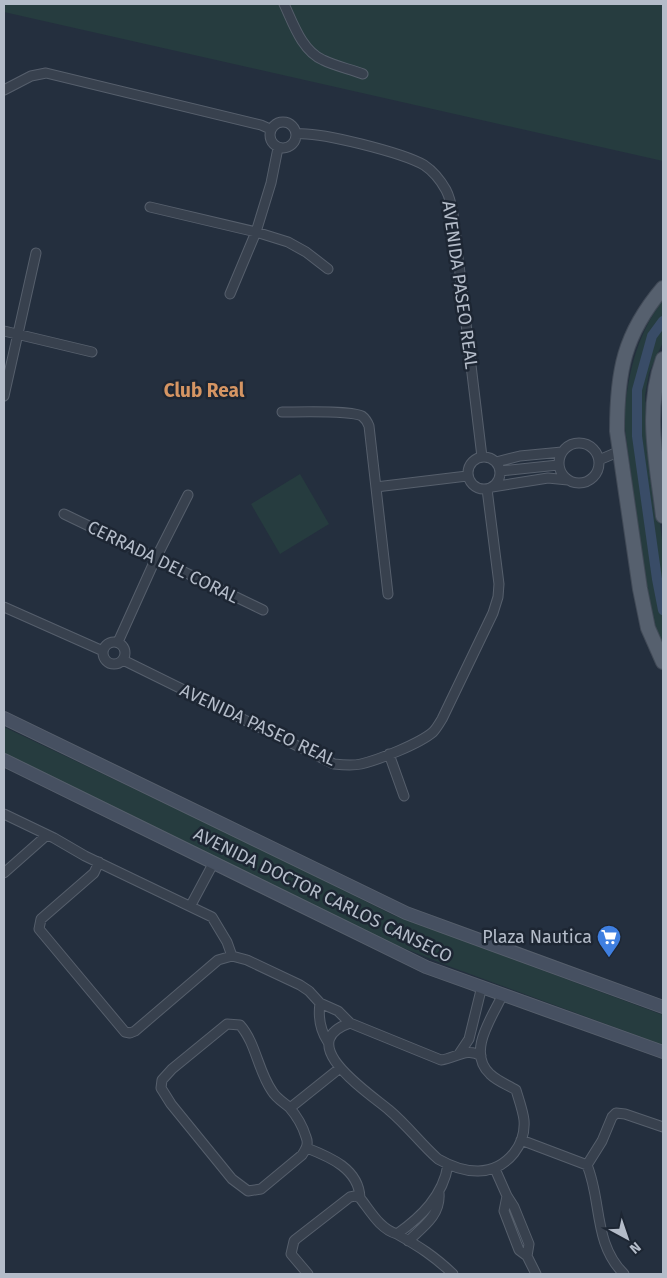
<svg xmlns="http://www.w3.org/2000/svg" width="667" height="1278" font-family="'Fira Sans',sans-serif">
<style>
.green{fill:#263c3f}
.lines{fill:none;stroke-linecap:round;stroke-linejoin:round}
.canal{stroke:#394c67;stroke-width:10}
.street-casing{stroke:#565f6c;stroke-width:11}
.secondary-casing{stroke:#565f6c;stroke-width:14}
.primary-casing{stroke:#414a57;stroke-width:16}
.street{stroke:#38414e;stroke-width:9}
.secondary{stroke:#465061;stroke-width:12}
.primary{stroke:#56606e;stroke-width:14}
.labels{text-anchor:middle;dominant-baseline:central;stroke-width:5;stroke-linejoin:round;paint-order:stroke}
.street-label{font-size:18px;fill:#b4bcc9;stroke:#1d2633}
.poi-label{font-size:18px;fill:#b4bcc9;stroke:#1d2633;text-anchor:end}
.neighbourhood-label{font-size:19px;font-weight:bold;fill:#d59563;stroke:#1d2633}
</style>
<rect width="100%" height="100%" fill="#242f3e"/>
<path class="green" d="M4,4H663V161L4,12Z
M663,300V342L649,373L645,395L646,416L663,547V647L657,632L648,602L624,421C627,378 636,335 663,300Z
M300,474L329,524L280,554L251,504Z
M4,727L263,850L393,915L663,1015V1045L451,967L386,941L4,757Z"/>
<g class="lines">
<path class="canal" d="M663,321L652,336L637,390V436L657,579L663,610"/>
<defs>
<path id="street" d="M284,4C293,23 302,51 323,60C335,66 350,69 363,74
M4,90L31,76L46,73L261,125L270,129
M270 135a13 13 0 1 1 26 0a13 13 0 1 1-26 0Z
M296,134C319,131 403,153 424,165C433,171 441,181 446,190C455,207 456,245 459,265C467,329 474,393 482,457
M150,207L256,232L288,242L306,252L328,269
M230,294L256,232L271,183L278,148
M4,331L92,352
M4,396L36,253
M282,412C299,412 349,410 362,416C366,419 367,421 369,426L388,594
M559 463a20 20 0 1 1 40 0a20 20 0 1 1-40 0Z
M468 473a16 16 0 1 1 32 0a16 16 0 1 1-32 0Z
M599,460L620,451
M496,462L520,456L562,452
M500,471L558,465
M376,487L467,476
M492,487L548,478L568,480
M64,514L263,610
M4,607L103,651
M103 653a11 11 0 1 1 22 0a11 11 0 1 1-22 0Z
M118,642L155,560L188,495
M123,660L334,764C343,765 352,766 361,764C378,760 419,744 433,732C436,729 439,724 442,719L493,613L498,597L499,584L487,489
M389,754L404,796
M4,814L54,838L85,856L212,917L227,942L232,956L247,960L300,985L309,991L320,1003L338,1011L350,1023L441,1060C456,1058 467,1047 481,1056
M99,862L94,873L41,919L39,929L125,1032L130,1033L135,1031L218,960L232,956
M4,873L47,835
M191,905L214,862
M320,1003C318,1017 320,1030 328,1042
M350,1023C292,1043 369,1093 389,1110C407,1125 421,1144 438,1159C464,1174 494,1178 514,1153C521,1144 525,1132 524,1120C523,1111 519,1100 516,1090C508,1085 497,1081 490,1074C466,1052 493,1016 503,994
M227,1024L240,1025C256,1043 258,1071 272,1091C276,1098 283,1102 289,1107C296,1115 303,1127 306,1137C309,1144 306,1149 302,1155L261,1189L248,1191L232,1179L171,1104L161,1088L162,1080L172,1069Z
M459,1054L469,1039L482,986
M290,1108L340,1068
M521,1140L587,1165
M307,1148C330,1157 359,1169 360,1198
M495,1169L507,1196L514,1207L529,1244L527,1256
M507,1196L504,1211L519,1250L527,1256L536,1274
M397,1234C420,1247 434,1256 453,1274
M408,1241C423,1227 441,1215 439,1193
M308,1274L291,1254L294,1241L296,1239L350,1197L355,1196L360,1198C371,1212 380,1229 397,1234C421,1217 443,1196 448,1165
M624,1274C593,1243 602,1201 587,1165L602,1141L612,1117L616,1113L625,1114L663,1127"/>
<path id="secondary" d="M4,718L406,913L663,1007
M4,760L426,967L663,1052"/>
<path id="primary" d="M663,288C624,334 617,371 617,431L640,589L648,628L663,662
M663,359C644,411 657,463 663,516"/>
</defs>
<use href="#street" class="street-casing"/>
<use href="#secondary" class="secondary-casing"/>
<use href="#primary" class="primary-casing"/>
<use href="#street" class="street"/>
<use href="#secondary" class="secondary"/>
<use href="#primary" class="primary"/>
</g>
<defs>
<symbol id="supermarket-pin" viewBox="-11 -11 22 30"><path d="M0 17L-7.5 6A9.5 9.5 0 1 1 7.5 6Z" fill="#3f7fe0" stroke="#1d2633"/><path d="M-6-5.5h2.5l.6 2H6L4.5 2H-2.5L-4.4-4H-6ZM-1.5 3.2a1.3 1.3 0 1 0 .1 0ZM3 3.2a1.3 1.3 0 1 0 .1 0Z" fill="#fff"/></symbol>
</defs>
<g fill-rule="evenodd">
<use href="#supermarket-pin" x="595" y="923" width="28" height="38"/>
</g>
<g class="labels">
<g class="street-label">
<text transform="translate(460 285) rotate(82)">AVENIDA PASEO REAL</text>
<text transform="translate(163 562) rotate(26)">CERRADA DEL CORAL</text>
<text transform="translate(258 725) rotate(25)">AVENIDA PASEO REAL</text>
<text transform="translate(323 895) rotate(26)">AVENIDA DOCTOR CARLOS CANSECO</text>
</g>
<g class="poi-label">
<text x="592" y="937">Plaza Nautica</text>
</g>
<g class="neighbourhood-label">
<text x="204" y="390">Club Real</text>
</g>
</g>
<rect width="667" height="1278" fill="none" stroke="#b4bcc9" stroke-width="10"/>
<g transform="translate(627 1238) rotate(140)" stroke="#1d2633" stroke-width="4" paint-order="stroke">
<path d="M0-4L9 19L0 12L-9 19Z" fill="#b4bcc9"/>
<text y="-8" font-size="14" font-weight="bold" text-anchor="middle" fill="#b4bcc9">N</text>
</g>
</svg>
